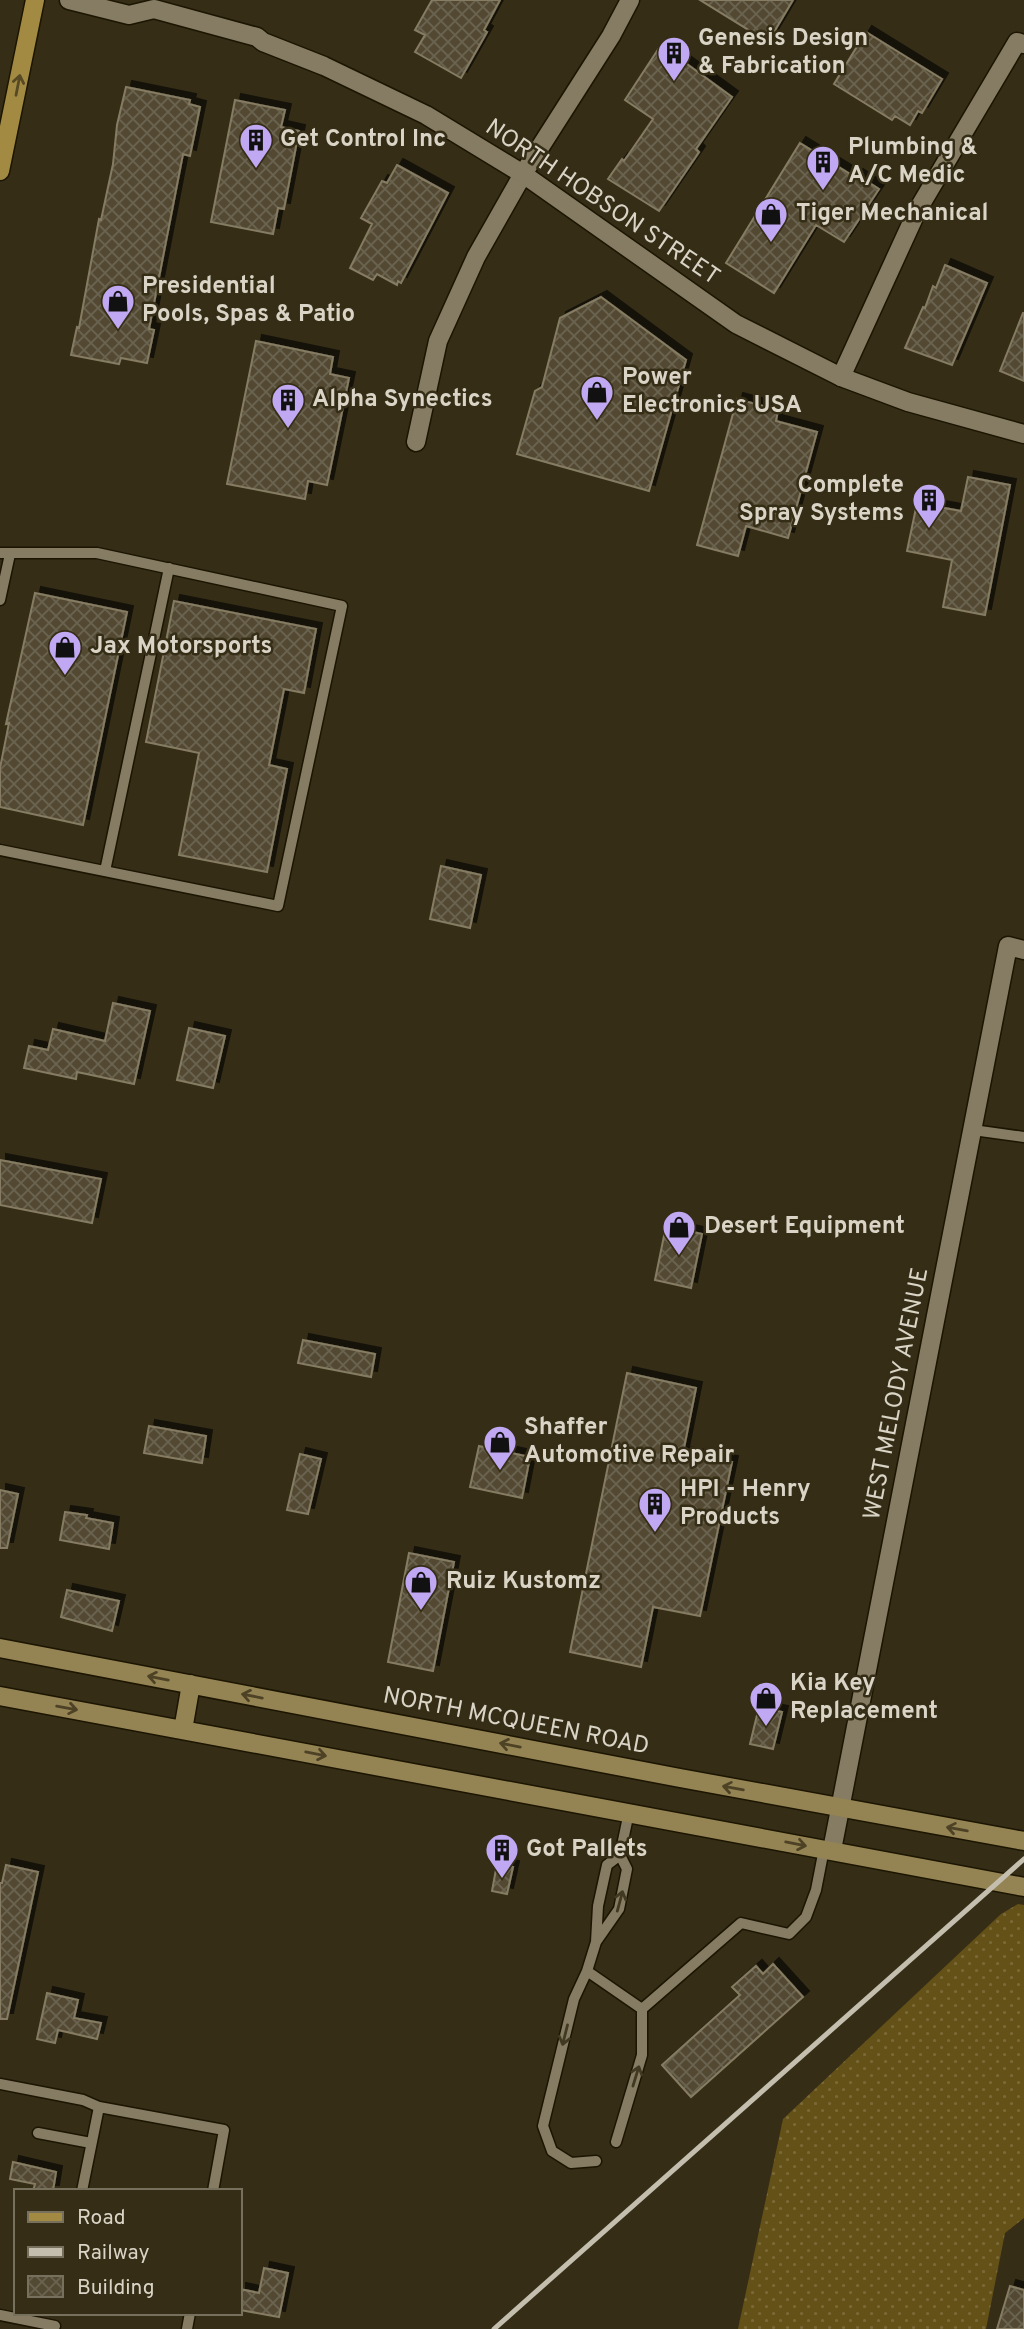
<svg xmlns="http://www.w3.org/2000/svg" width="1024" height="2329" font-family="Overpass,sans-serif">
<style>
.grass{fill:url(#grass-dots)}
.building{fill:url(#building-cross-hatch);stroke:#857c63;stroke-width:2;filter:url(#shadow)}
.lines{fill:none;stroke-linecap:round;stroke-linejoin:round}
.service-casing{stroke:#1c1501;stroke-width:13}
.minor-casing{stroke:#1c1501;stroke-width:21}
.tertiary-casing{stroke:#1c1501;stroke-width:21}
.secondary-casing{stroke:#1c1501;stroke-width:21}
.primary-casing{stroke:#1c1501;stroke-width:21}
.service{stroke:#857c63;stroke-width:10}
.minor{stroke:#857c63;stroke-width:18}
.tertiary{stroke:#857c63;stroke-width:18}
.secondary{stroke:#948353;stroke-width:18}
.primary{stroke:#a28a43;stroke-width:18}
.rail{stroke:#c4beaf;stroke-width:5}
.oneway{stroke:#564924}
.oneway2{stroke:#4d4225}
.oneway3{stroke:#413922}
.labels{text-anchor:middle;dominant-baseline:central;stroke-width:5;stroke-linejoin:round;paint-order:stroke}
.poi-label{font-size:24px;font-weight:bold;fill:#d9d4c6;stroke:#352d16;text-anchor:start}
.street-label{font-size:24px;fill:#d9d4c6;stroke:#352d16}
</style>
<defs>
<pattern id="grass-dots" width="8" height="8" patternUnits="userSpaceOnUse" patternTransform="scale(1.75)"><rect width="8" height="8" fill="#645117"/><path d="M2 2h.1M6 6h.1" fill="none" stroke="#7a6937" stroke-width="1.8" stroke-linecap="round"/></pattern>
<pattern id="building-cross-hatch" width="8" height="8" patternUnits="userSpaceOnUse" patternTransform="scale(1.75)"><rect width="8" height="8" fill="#534a33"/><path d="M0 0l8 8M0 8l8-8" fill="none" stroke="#6b634f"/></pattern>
<filter id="shadow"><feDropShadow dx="6" dy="-6" stdDeviation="0" flood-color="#0009"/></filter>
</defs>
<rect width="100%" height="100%" fill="#352d16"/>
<path class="grass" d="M1018,1904L1024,1905V2218L1005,2233L986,2329H738L783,2119L1001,1914Z"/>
<path class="building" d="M432,0H500L484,30L487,32L461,78L415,52L425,35L415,30Z
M700,0H793L768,42Z
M866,32L942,79L922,113L918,111L910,125L895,116L892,120L834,84Z
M661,45L732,97L696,149L699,152L659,211L608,179L622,159L624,161L653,119L625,100Z
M126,87L190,100L189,104L200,107L190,156L183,154L149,329L154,330L147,363L121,358L119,364L71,355L77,327L79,328L99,219L101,220L113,164L117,125Z
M235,100L285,110L281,127L299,131L284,209L278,208L273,234L211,222Z
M800,143L855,177L857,175L879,189L844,242L816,225L774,293L726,263Z
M397,165L448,193L401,283L398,281L397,285L377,274L373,280L350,268L372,224L361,218L382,181L387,183Z
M945,265L987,283L952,365L905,348L923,307L925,308L933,286L936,288Z
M601,297L686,360L649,491L517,454L535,391L542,387L560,318Z
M1023,313H1024V381L1000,371Z
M256,341L333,357L330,374L349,378L327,485L308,481L305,499L227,484Z
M737,399L778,410L776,421L817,432L788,538L746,526L738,556L697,545Z
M968,477L1010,485L985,615L943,607L952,560L907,551L917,503L961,511Z
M35,593L127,612L83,825L0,807V768L9,723L6,724Z
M174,601L316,629L304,693L284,689L269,765L287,769L267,872L179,855L199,753L146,742Z
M441,866L481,875L470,928L430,919Z
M113,1003L150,1011L134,1084L77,1072L76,1079L24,1068L29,1046L48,1050L53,1029L105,1041Z
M189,1028L225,1036L213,1088L177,1080Z
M0,1160L101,1179L92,1223L0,1205Z
M666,1226L702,1234L691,1288L655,1280Z
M303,1340L375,1354L371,1377L298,1363Z
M627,1373L696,1388L683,1453L732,1462L700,1616L653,1607L641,1667L570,1652Z
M149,1426L206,1436L202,1463L144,1453Z
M479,1446L530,1457L522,1498L470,1487Z
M300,1454L321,1459L308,1514L287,1510Z
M0,1490L18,1494L7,1548H0Z
M65,1512L87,1515L86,1518L113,1523L109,1549L60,1540Z
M409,1553L454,1562L433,1671L388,1662Z
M67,1590L119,1601L112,1631L61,1617Z
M759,1707L782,1712L773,1749L750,1744Z
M497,1864L513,1867L507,1894L492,1891Z
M6,1865L38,1872L7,2019H0V1883H2Z
M773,1964L803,1997L691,2097L662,2065L740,1995L732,1987L756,1966L763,1974Z
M47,1993L78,2000L74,2018L101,2023L97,2039L58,2030L55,2043L37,2039Z
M13,2162L56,2172L53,2191H33L35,2184L10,2179Z
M264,2268L288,2273L279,2317L240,2310V2289L259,2293Z
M1010,2286L1024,2290V2329H997Z"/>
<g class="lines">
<defs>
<path id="service" d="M0,553H97L342,606L278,906L0,850
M0,600L10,554
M105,871L169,568
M973,1130L1024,1137
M596,1942L619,1909L627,1869L620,1855
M587,1971L642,2009V2055L616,2142
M642,2009L741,1923L789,1934L806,1917L816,1890L824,1849
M0,2084L83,2100L99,2107
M38,2133L91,2143
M596,2161L571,2163L552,2151L543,2126L574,1999L587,1971L596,1942L598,1906L607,1865L620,1855L629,1812
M82,2191L99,2107L224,2130L213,2191
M0,2315L55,2326
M187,2329L190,2313"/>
<path id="minor" d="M841,377L917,211L1017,42L1024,44
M416,442L438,341L476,257L523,174L611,36L630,0
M832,1850L1008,946L1024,950"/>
<path id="tertiary" d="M69,0L129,15L154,9L257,37L263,42L324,66L426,115L523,174L736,324L841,377L908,402L1024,434"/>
<path id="secondary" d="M0,1648L680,1778L1024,1841
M0,1696L1024,1887
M183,1730L191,1684"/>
<path id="primary" d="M0,171L35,0"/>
</defs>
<use href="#service" class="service-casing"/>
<use href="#minor" class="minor-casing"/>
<use href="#tertiary" class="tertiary-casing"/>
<use href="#secondary" class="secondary-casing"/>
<use href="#primary" class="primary-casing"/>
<use href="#service" class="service"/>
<use href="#minor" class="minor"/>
<use href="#tertiary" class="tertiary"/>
<use href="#secondary" class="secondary"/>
<use href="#primary" class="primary"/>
<path class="rail" d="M494,2329L1024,1859"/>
</g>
<defs><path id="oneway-shaft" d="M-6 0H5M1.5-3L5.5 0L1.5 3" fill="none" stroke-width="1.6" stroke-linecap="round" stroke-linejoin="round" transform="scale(1.75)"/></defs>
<use class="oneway" href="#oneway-shaft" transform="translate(18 85) rotate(-79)"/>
<g class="oneway2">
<use href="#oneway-shaft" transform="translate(158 1678) rotate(-169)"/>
<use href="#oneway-shaft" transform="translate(252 1696) rotate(-169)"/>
<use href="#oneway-shaft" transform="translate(67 1708) rotate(10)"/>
<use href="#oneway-shaft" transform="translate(510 1745) rotate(-169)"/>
<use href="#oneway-shaft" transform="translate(316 1754) rotate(11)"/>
<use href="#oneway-shaft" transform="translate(733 1788) rotate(-170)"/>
<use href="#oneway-shaft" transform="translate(957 1829) rotate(-170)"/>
<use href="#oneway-shaft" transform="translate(796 1844) rotate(11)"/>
</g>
<g class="oneway3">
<use href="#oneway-shaft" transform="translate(620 1901) rotate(-75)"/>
<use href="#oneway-shaft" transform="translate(565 2035) rotate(104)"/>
<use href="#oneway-shaft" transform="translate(636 2076) rotate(-73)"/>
</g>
<defs>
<symbol id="building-pin" viewBox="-11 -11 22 30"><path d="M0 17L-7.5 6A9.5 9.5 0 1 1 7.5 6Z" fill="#c1a8f3" stroke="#352d16"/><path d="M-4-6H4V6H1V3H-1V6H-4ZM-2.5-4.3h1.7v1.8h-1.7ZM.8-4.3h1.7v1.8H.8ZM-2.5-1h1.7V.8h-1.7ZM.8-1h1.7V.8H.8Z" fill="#111"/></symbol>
<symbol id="shop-pin" viewBox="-11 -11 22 30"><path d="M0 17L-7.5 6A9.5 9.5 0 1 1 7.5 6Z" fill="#c1a8f3" stroke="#352d16"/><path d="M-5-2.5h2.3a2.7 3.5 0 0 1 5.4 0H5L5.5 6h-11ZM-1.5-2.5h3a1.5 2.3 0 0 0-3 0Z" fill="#111"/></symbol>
</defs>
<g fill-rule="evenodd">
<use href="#building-pin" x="655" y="34" width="38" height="52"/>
<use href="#building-pin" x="237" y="121" width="38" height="52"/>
<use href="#building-pin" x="804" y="143" width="38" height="52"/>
<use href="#shop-pin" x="752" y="195" width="38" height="52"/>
<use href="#shop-pin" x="99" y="282" width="38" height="52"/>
<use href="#shop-pin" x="578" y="373" width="38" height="52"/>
<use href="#building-pin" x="269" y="381" width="38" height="52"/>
<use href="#building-pin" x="910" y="481" width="38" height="52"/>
<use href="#shop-pin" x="46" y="628" width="38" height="52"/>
<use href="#shop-pin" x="660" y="1208" width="38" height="52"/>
<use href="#shop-pin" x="481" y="1423" width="38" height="52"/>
<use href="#building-pin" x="636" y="1485" width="38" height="52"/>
<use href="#shop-pin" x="402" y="1563" width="38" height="52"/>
<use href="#shop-pin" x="747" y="1679" width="38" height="52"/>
<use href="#building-pin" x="483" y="1831" width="38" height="52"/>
</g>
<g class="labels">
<g class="poi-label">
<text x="698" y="39">Genesis Design<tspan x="698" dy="28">&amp; Fabrication</tspan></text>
<text x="280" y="140">Get Control Inc</text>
<text x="848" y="148">Plumbing &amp;<tspan x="848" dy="28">A/C Medic</tspan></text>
<text x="796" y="214">Tiger Mechanical</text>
<text x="142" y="287">Presidential<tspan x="142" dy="28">Pools, Spas &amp; Patio</tspan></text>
<text x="622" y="378">Power<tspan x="622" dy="28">Electronics USA</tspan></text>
<text x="312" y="400">Alpha Synectics</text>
<text x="904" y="486" text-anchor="end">Complete<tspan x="904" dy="28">Spray Systems</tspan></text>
<text x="90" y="647">Jax Motorsports</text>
<text x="704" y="1227">Desert Equipment</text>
<text x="524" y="1428">Shaffer<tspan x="524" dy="28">Automotive Repair</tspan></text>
<text x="680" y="1490">HPI - Henry<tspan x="680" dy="28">Products</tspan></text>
<text x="446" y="1582">Ruiz Kustomz</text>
<text x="790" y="1684">Kia Key<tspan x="790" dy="28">Replacement</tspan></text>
<text x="526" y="1850">Got Pallets</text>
</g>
<g class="street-label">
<text transform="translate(602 203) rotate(34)">NORTH HOBSON STREET</text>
<text transform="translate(897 1394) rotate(-79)">WEST MELODY AVENUE</text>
<text transform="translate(516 1722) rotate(11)">NORTH MCQUEEN ROAD</text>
</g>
</g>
<rect x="14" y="2189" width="228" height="126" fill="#352d16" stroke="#77705c" stroke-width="2"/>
<rect x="28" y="2212" width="35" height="10" fill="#a28a43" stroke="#77705c" stroke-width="2"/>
<text x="77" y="2224" font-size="21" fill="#d9d4c6">Road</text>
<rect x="28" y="2247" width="35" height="10" fill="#c4beaf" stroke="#77705c" stroke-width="2"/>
<text x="77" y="2259" font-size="21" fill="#d9d4c6">Railway</text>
<rect x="28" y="2276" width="35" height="21" fill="url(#building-cross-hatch)" stroke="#77705c" stroke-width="2"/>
<text x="77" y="2294" font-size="21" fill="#d9d4c6">Building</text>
</svg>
